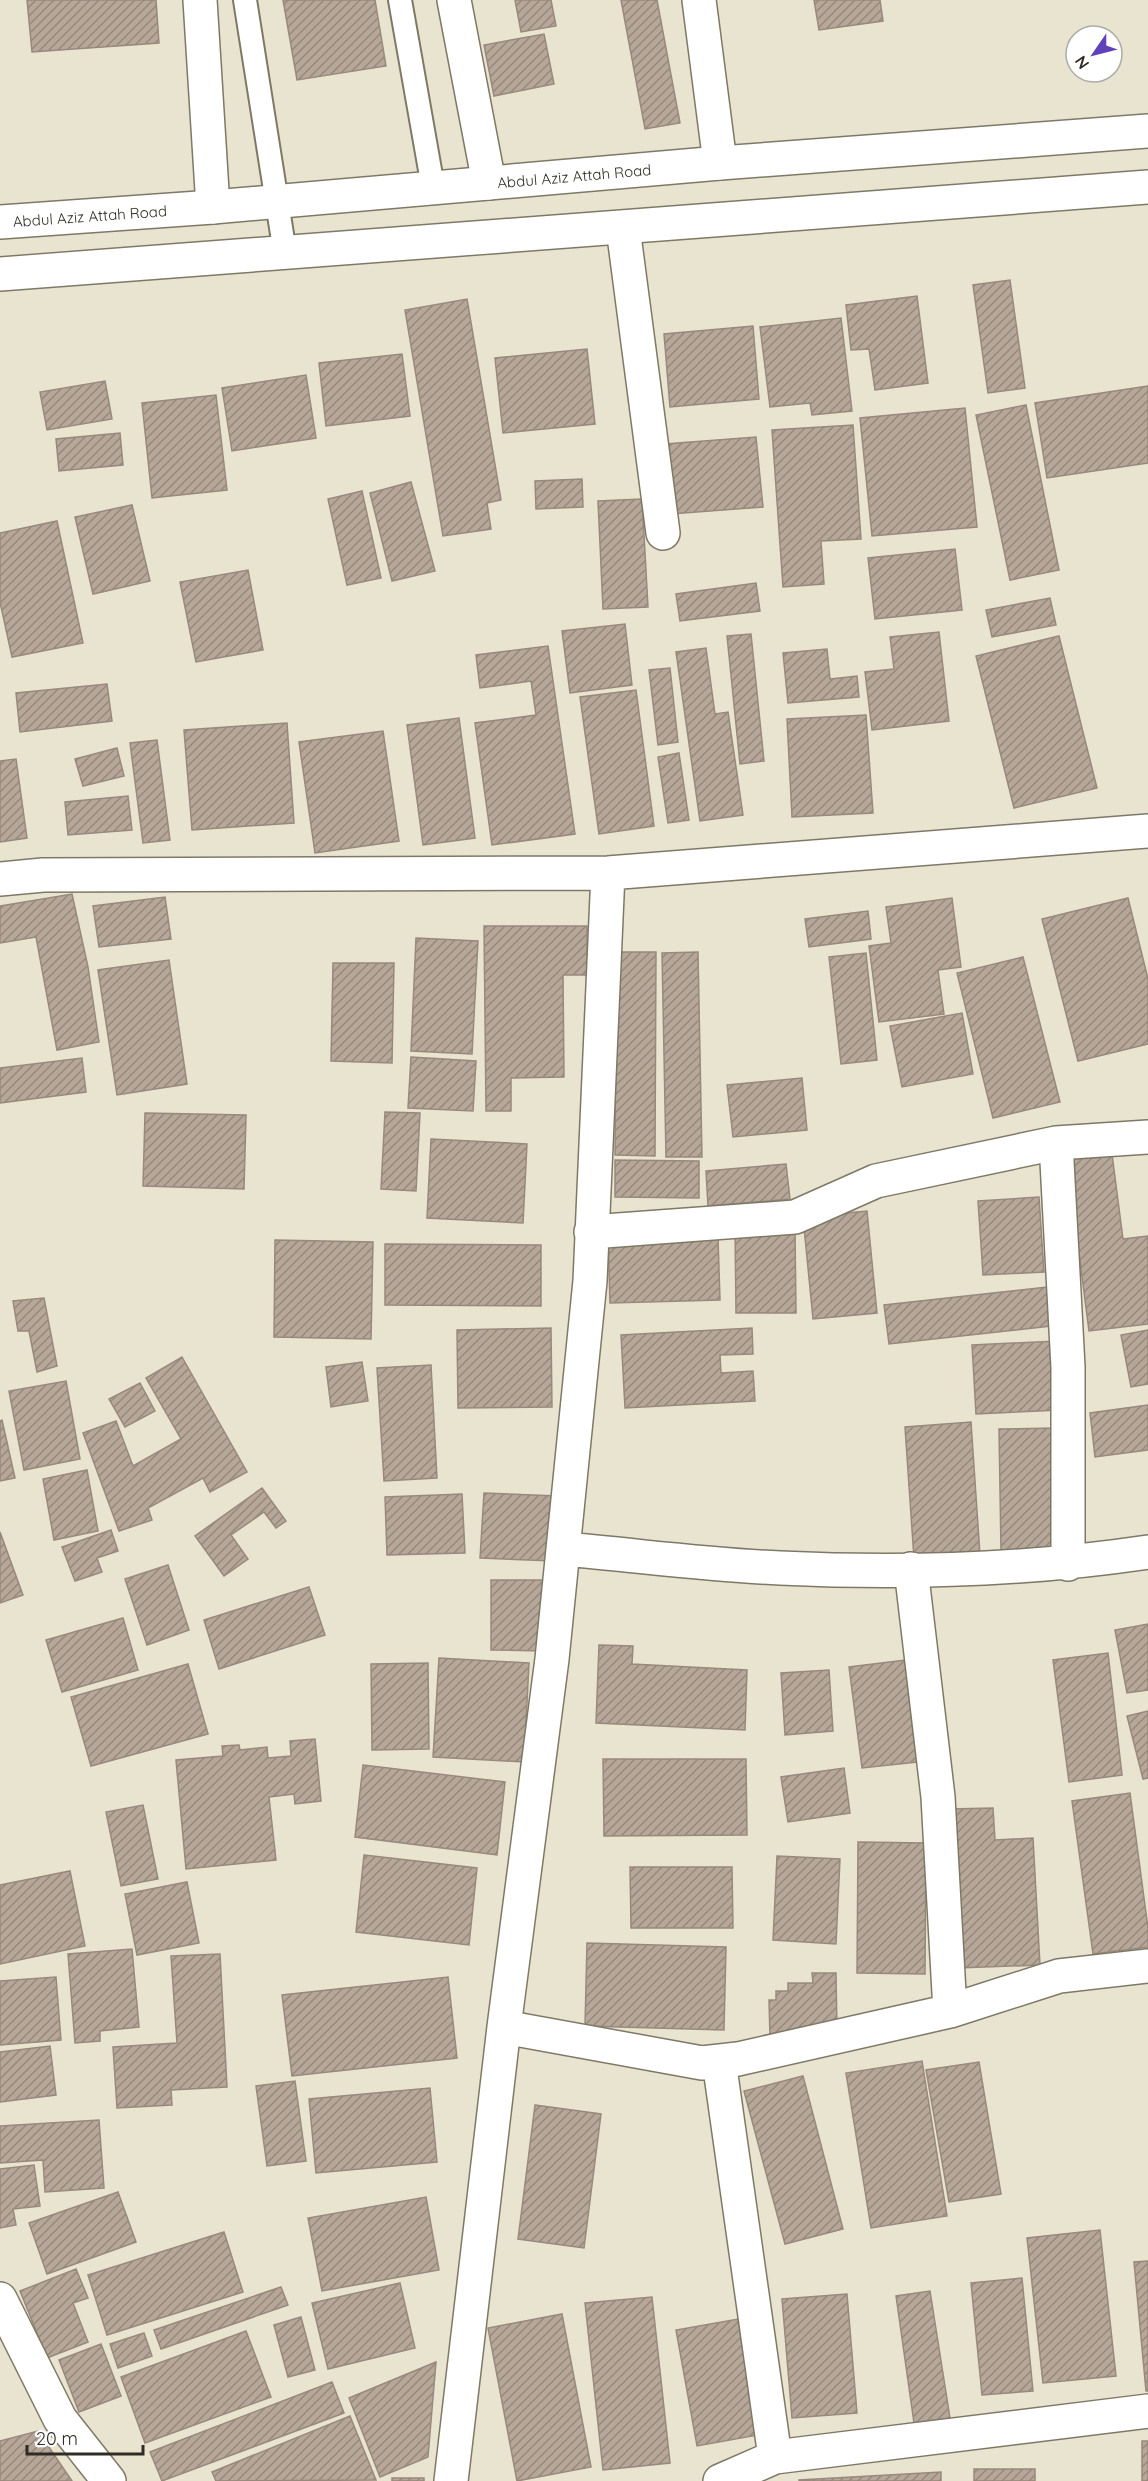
<svg xmlns="http://www.w3.org/2000/svg" width="1148" height="2481" font-family="Quicksand,sans-serif">
<style>
.building{fill:url(#building-hatch);stroke:#99897c;stroke-width:1.5}
.lines{fill:none;stroke-linecap:round;stroke-linejoin:round}
.service-casing{stroke:#7e7967;stroke-width:26}
.minor-casing{stroke:#7e7967;stroke-width:36}
.tertiary-casing{stroke:#7e7967;stroke-width:36}
.trunk-casing{stroke:#7e7967;stroke-width:36}
.service{stroke:#fff;stroke-width:22}
.minor{stroke:#fff;stroke-width:33}
.tertiary{stroke:#fff;stroke-width:33}
.trunk{stroke:#fff;stroke-width:33}
.labels{text-anchor:middle;dominant-baseline:central;stroke-width:6;stroke-linejoin:round;paint-order:stroke}
.street-label{font-size:15px;fill:#2e2c25;stroke:#fff}
</style>
<defs>
<pattern id="building-hatch" width="6" height="6" patternUnits="userSpaceOnUse" patternTransform="scale(1.5)"><rect width="6" height="6" fill="#b7a799"/><path d="M-1 1l2-2M0 6l6-6M5 7l2-2" fill="none" stroke="#95887d"/></pattern>
</defs>
<rect width="100%" height="100%" fill="#e9e4d0"/>
<path class="building" d="M27,0H156L159,43L32,52Z
M283,0H375L386,66L297,80Z
M515,0H551L556,26L521,32Z
M621,0H657L680,123L645,129Z
M814,0H880L883,21L819,30Z
M544,34L554,84L494,96L484,45Z
M1010,280L1025,388L988,393L973,285Z
M917,296L928,383L875,390L869,349L851,350L846,305Z
M467,299L501,500L487,503L491,529L443,536L405,310Z
M841,318L852,411L812,415L810,403L770,407L760,327Z
M753,326L759,399L670,407L664,334Z
M587,349L595,424L503,433L495,358Z
M402,354L410,416L326,426L319,363Z
M306,375L316,438L232,451L222,388Z
M105,381L112,419L47,430L40,392Z
M1148,386V463L1047,478L1035,403Z
M216,395L227,490L152,498L142,403Z
M1026,405L1059,570L1010,580L976,415Z
M965,408L977,527L872,536L860,418Z
M853,425L861,539L821,541L824,584L783,587L772,430Z
M120,433L123,465L59,471L56,439Z
M756,437L763,507L671,514L665,444Z
M582,479L583,507L536,509L535,481Z
M411,482L435,571L392,581L370,493Z
M362,491L381,578L347,585L328,499Z
M642,499L648,607L603,609L598,501Z
M132,505L150,581L93,594L75,517Z
M57,521L83,643L12,657L0,602V533Z
M955,549L962,610L875,619L868,558Z
M248,570L263,650L196,662L180,582Z
M756,583L760,611L680,621L676,594Z
M1050,598L1056,625L992,637L986,610Z
M625,624L632,685L570,693L562,631Z
M939,632L949,721L872,730L865,672L894,669L890,637Z
M751,634L764,761L740,764L727,636Z
M1059,636L1097,788L1014,808L976,656Z
M548,646L575,834L492,845L475,723L536,715L531,681L480,688L476,655Z
M706,648L715,714L728,712L743,815L700,821L676,652Z
M827,649L830,679L857,676L859,697L788,703L783,653Z
M670,668L678,742L658,745L649,670Z
M107,684L112,721L20,732L16,693Z
M636,690L654,826L599,834L580,697Z
M866,715L873,813L792,817L787,719Z
M459,718L475,838L423,845L407,725Z
M287,723L294,823L192,830L184,730Z
M383,731L399,841L315,853L299,742Z
M157,740L170,840L143,843L130,743Z
M117,748L124,776L83,786L75,759Z
M679,753L689,820L668,823L658,757Z
M16,759L27,838L0,842V761Z
M128,796L132,830L68,835L65,802Z
M72,894L88,967L99,1042L57,1050L36,937L0,943V906Z
M165,897L171,939L99,947L93,906Z
M952,898L961,967L938,970L944,1014L879,1022L869,946L891,943L886,907Z
M1128,898L1148,979V1044L1078,1061L1042,919Z
M868,911L871,939L809,947L805,919Z
M484,926H587V975H563L564,1077L511,1078V1111H486Z
M416,938L478,941L472,1054L411,1051Z
M616,952H656L655,1156L615,1155Z
M698,952L702,1157H666L662,953Z
M866,953L877,1060L841,1064L829,957Z
M1023,957L1060,1102L993,1118L957,973Z
M169,960L187,1084L117,1095L98,970Z
M333,963H394L392,1063L331,1061Z
M962,1013L973,1074L902,1087L890,1026Z
M411,1057L476,1061L473,1111L408,1108Z
M82,1058L86,1092L0,1103V1068Z
M802,1078L807,1130L733,1137L727,1085Z
M385,1112L420,1113L416,1191L381,1189Z
M145,1113L246,1115L244,1189L143,1186Z
M431,1139L527,1144L523,1223L427,1218Z
M1112,1154L1123,1239L1148,1236V1324L1089,1331L1067,1160Z
M615,1160L699,1161V1198L615,1197Z
M786,1164L790,1199L708,1206L706,1171Z
M1039,1197L1044,1272L983,1275L978,1201Z
M867,1211L877,1313L813,1319L803,1217Z
M735,1228H795L796,1313H736Z
M718,1237L720,1300L610,1303L608,1240Z
M275,1240L373,1242L371,1339L274,1337Z
M385,1244L541,1245V1306L385,1305Z
M1047,1287L1051,1326L889,1344L884,1305Z
M44,1298L57,1366L37,1372L29,1331H18L13,1301Z
M551,1328L552,1407L458,1408L457,1330Z
M752,1328L753,1354L720,1355L721,1373L753,1371L755,1401L625,1408L621,1335Z
M1148,1330V1384L1131,1387L1121,1335Z
M1057,1341L1060,1410L976,1414L972,1345Z
M182,1357L247,1472L210,1492L203,1478L148,1508L152,1520L119,1531L83,1433L116,1421L133,1466L181,1439L146,1378Z
M362,1362L368,1401L331,1407L326,1367Z
M431,1365L437,1478L384,1481L377,1368Z
M66,1381L80,1459L24,1470L9,1391Z
M140,1383L155,1411L125,1427L109,1399Z
M1148,1405V1450L1095,1457L1090,1413Z
M2,1420L15,1478L0,1481V1421Z
M971,1422L980,1555L914,1559L905,1427Z
M1057,1428L1060,1550L1001,1551L999,1429Z
M87,1470L98,1531L54,1540L43,1479Z
M262,1488L286,1521L276,1528L264,1512L231,1535L248,1559L224,1576L195,1536Z
M484,1493L557,1496L554,1561L480,1558Z
M462,1494L465,1553L387,1555L385,1497Z
M111,1530L118,1551L97,1558L102,1572L75,1581L62,1547Z
M0,1532L23,1595L0,1603Z
M168,1565L189,1630L147,1645L125,1579Z
M491,1580H543L544,1651L491,1650Z
M309,1587L325,1635L219,1669L204,1620Z
M123,1618L138,1670L62,1692L46,1640Z
M1148,1624V1690L1127,1693L1115,1630Z
M599,1645L633,1646L632,1664L747,1670L745,1730L596,1723Z
M1108,1653L1122,1775L1069,1782L1053,1660Z
M439,1658L529,1663L524,1762L433,1757Z
M905,1660L917,1762L862,1768L849,1667Z
M428,1663L429,1749L372,1750L371,1664Z
M188,1664L208,1734L91,1766L71,1697Z
M829,1670L833,1731L785,1735L781,1673Z
M1148,1711V1778L1143,1779L1127,1716Z
M315,1739L321,1801L295,1804L294,1794L269,1797L276,1860L186,1869L176,1760L223,1756L222,1746L239,1745L240,1750L267,1747L268,1758L291,1756L290,1741Z
M603,1759H746L747,1835L604,1836Z
M363,1765L505,1782L497,1855L355,1837Z
M844,1768L850,1813L788,1822L781,1777Z
M1130,1793L1148,1928V1947L1093,1954L1072,1801Z
M143,1805L158,1879L121,1886L106,1812Z
M993,1808L995,1840L1033,1838L1040,1965L958,1968L950,1809Z
M858,1842L926,1843L925,1974L857,1973Z
M364,1855L477,1868L469,1945L356,1932Z
M777,1856L840,1859L836,1944L773,1940Z
M630,1867H732L733,1928H631Z
M70,1871L85,1946L0,1964V1885Z
M187,1882L199,1943L137,1955L125,1894Z
M587,1943L726,1947L724,2030L585,2026Z
M132,1949L139,2027L100,2031V2041L75,2043L68,1954Z
M220,1954L227,2087L171,2090L172,2105L117,2108L113,2047L177,2043L171,1956Z
M812,1973H836L837,2031L770,2036L769,2000H776V1991H788V1983H813Z
M56,1977L61,2040L0,2045V1981Z
M448,1977L457,2058L292,2076L282,1995Z
M50,2046L56,2095L0,2102V2052Z
M922,2061L947,2216L871,2228L846,2073Z
M979,2062L1001,2194L949,2202L926,2070Z
M803,2076L843,2229L785,2244L744,2091Z
M295,2081L306,2161L267,2166L256,2086Z
M430,2088L437,2162L316,2173L309,2099Z
M535,2105L601,2114L584,2248L518,2239Z
M99,2120L104,2188L45,2192L43,2160L0,2163V2126Z
M34,2165L40,2206L13,2209L16,2225L0,2228V2169Z
M118,2192L136,2242L47,2274L29,2223Z
M426,2197L439,2270L322,2291L308,2218Z
M1100,2230L1116,2376L1043,2383L1027,2238Z
M224,2232L243,2292L107,2335L88,2275Z
M1148,2261V2391H1146L1134,2262Z
M76,2269L88,2298L73,2303L88,2342L47,2358L20,2291Z
M1022,2278L1033,2391L982,2395L971,2283Z
M400,2283L415,2348L328,2369L312,2303Z
M281,2287L288,2305L161,2349L154,2330Z
M930,2291L950,2418L914,2423L896,2296Z
M847,2294L857,2413L792,2418L782,2299Z
M652,2297L670,2463L603,2470L585,2303Z
M562,2314L591,2467L517,2481L488,2328Z
M301,2317L315,2370L288,2377L274,2325Z
M738,2319L758,2435L697,2446L676,2330Z
M246,2331L271,2397L145,2443L121,2377Z
M144,2333L152,2356L118,2368L110,2344Z
M101,2344L121,2396L79,2412L59,2360Z
M436,2362L428,2457L380,2477L349,2398Z
M332,2382L344,2413L162,2481L150,2452Z
M350,2416L376,2480L216,2481L212,2472Z
M38,2431L72,2481H0V2441Z
M1142,2441H1148V2481H1142Z
M974,2469H1035V2481H974Z
M941,2472V2481H799V2480Z
M392,2478H424V2481H392Z"/>
<g class="lines">
<defs>
<path id="service" d="M245,0L285,253
M400,0L433,187"/>
<path id="minor" d="M200,0L213,207
M454,0L489,183
M699,0L720,163
M623,228L663,533
M0,879L43,875L608,873L1148,831
M1056,1143L1068,1367V1564
M591,1232L795,1217L876,1181L1056,1143L1148,1137
M563,1549C635,1555 708,1565 780,1568C903,1574 1027,1570 1148,1552
M911,1569L938,1797L950,2011
M504,2027L702,2063L738,2059L950,2011L1059,1976L1148,1966
M719,2061L775,2457
M451,2481L504,2027L552,1659L590,1281L608,873
M720,2481L775,2457L1148,2411"/>
<path id="tertiary" d="M0,2299L60,2419L109,2481"/>
<g id="trunk">
<path id="s1" d="M0,222L213,207L720,163L1148,131"/>
<path d="M0,274L1148,187"/>
</g>
</defs>
<use href="#service" class="service-casing"/>
<use href="#minor" class="minor-casing"/>
<use href="#tertiary" class="tertiary-casing"/>
<use href="#trunk" class="trunk-casing"/>
<use href="#service" class="service"/>
<use href="#minor" class="minor"/>
<use href="#tertiary" class="tertiary"/>
<use href="#trunk" class="trunk"/>
</g>
<g class="labels">
<g class="street-label">
<text stroke="none"><textPath href="#s1" startOffset="576">Abdul Aziz Attah Road</textPath></text>
<text stroke="none"><textPath href="#s1" startOffset="90">Abdul Aziz Attah Road</textPath></text>
</g>
</g>
<g transform="translate(1094 54) rotate(235)"><circle r="28" fill="#ffffff" stroke="#ababa8" stroke-width="1.5"/>
<path d="M0-4.5L10 22L0 15L-10 22Z" fill="#6041b9"/>
<text y="-9" font-size="16" font-weight="bold" text-anchor="middle" fill="#2e2c25">N</text>
</g>
<path d="M27 2445v9h116v-9" fill="none" stroke="#2e2c25" stroke-width="3"/>
<text x="36" y="2445" font-size="18" fill="#2e2c25" stroke="#ffffff" stroke-width="4.5" paint-order="stroke">20 m</text>
</svg>
